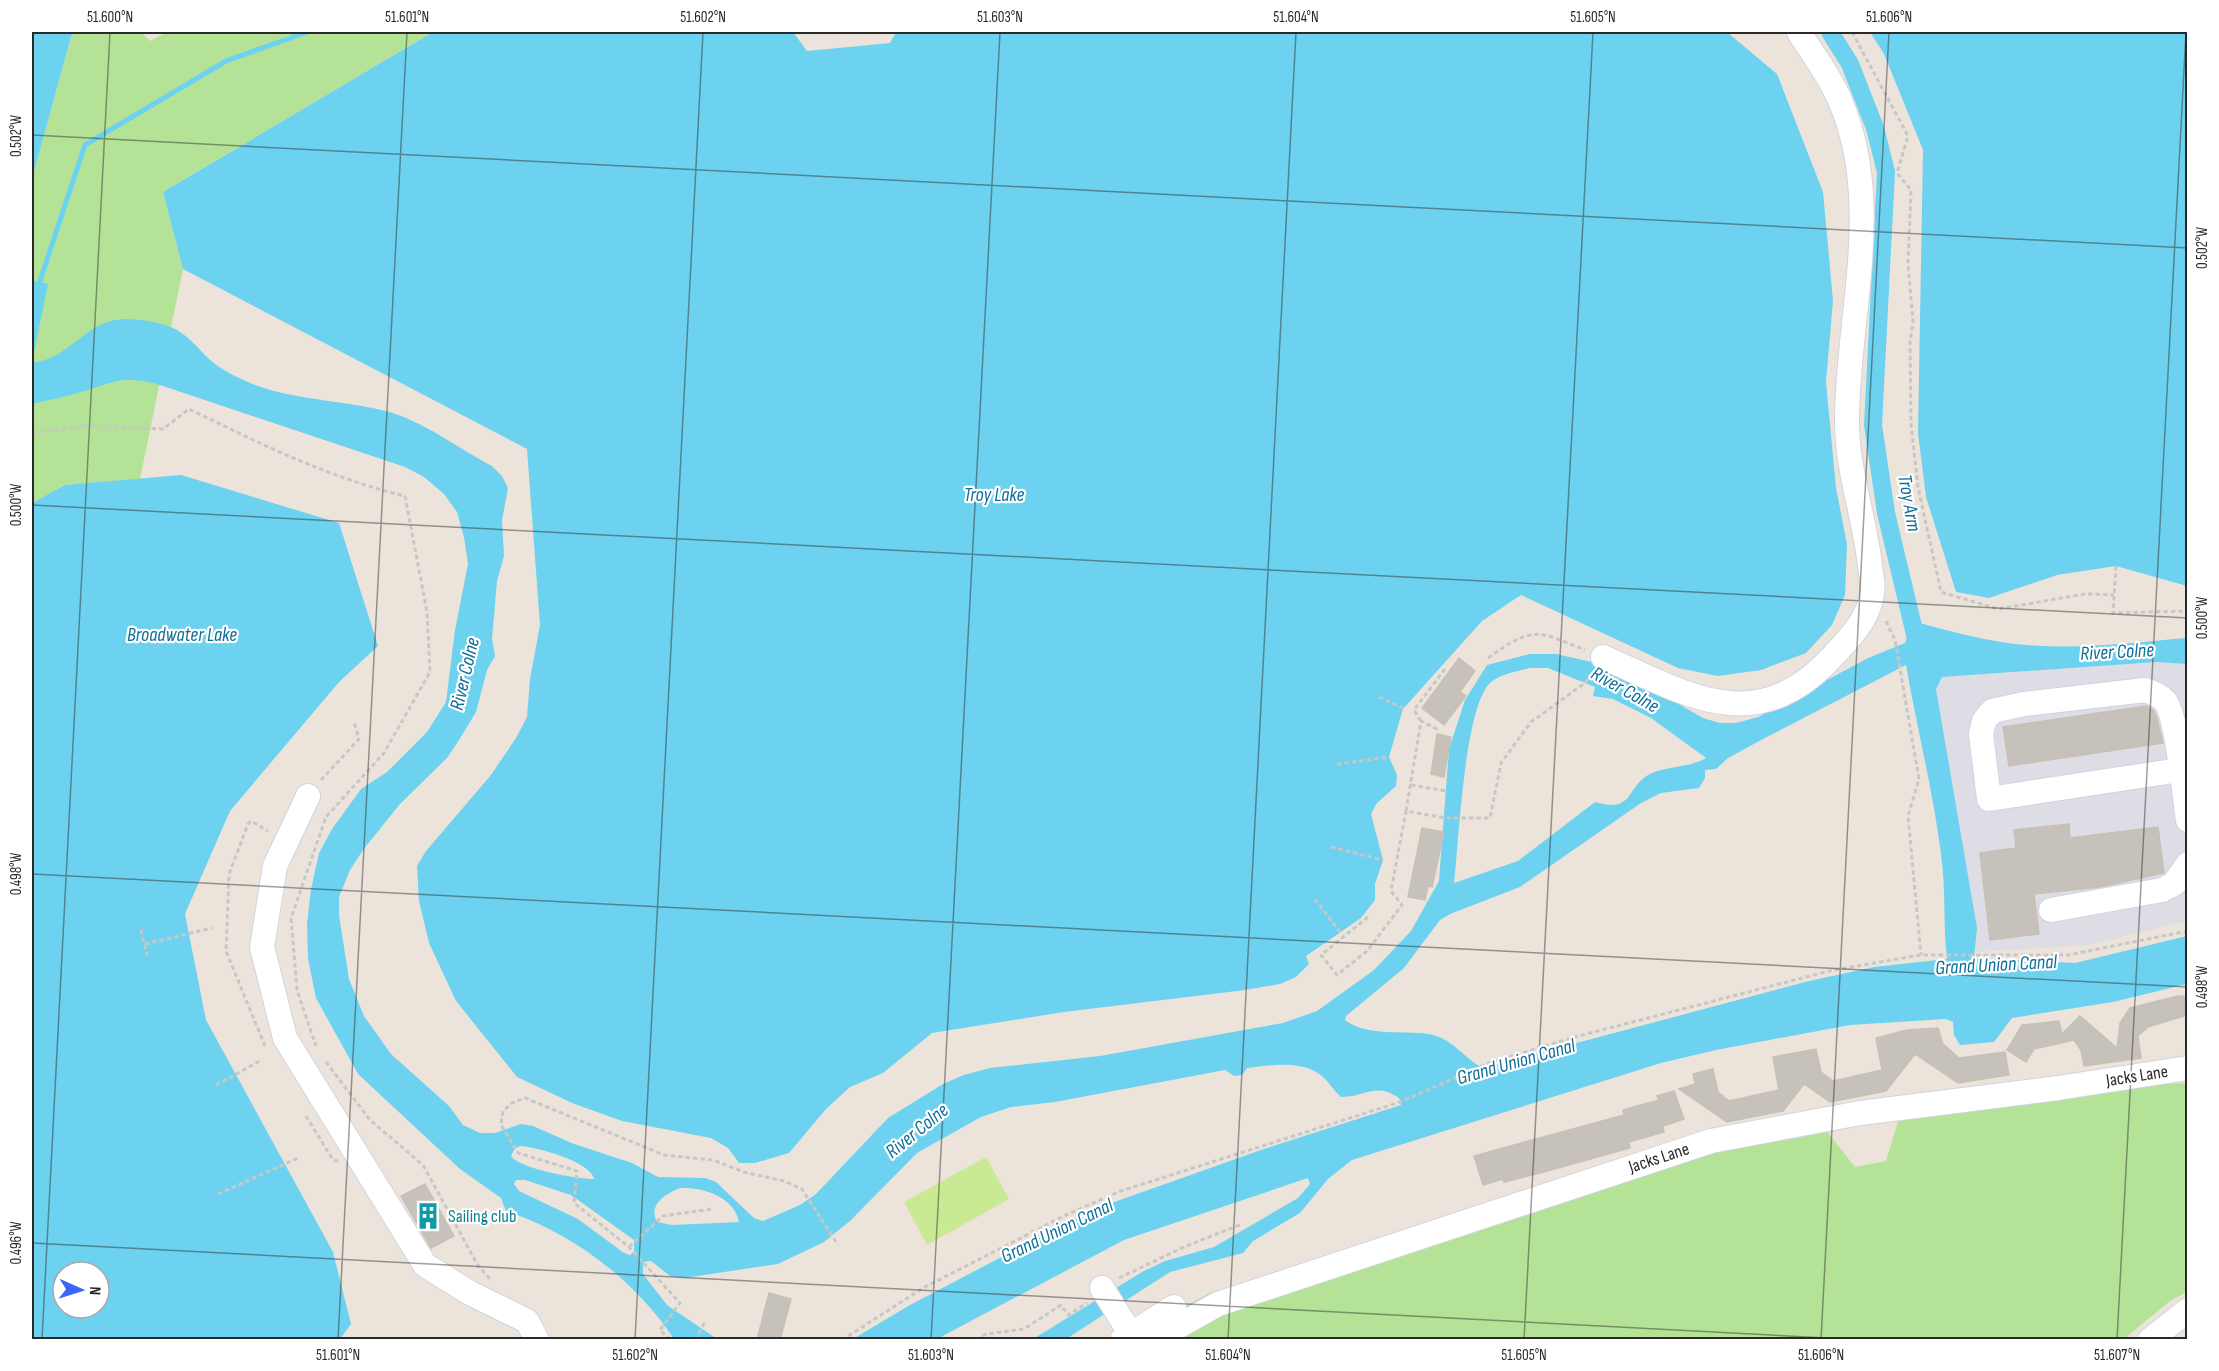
<svg xmlns="http://www.w3.org/2000/svg" width="2219" height="1371" font-family="'Sofia Sans Condensed',sans-serif">
<style>
.industrial{fill:#dedce4}
.green{fill:#b4e397}
.pitch{fill:#c9ea92}
.water{fill:#6dd2ef;fill-rule:evenodd}
.lines{fill:none;stroke-linecap:round;stroke-linejoin:round}
.stream{stroke:#6dd2ef;stroke-width:5}
.canal{stroke:#6dd2ef;stroke-width:18}
.building{fill:#c7c1bb;stroke:#c7c0b5;stroke-width:1.5}
.minor-casing{stroke:#d0d4e2;stroke-width:26}
.path{stroke:#c7c7c7;stroke-width:3;stroke-dasharray:4.5 3;stroke-linecap:butt}
.minor{stroke:#fff;stroke-width:24}
.ticks{fill:none;stroke:#292929;stroke-width:1.5;stroke-opacity:0.45}
.labels{text-anchor:middle;dominant-baseline:central;stroke-width:4.5;stroke-linejoin:round;paint-order:stroke}
.street-label{font-size:18px;fill:#292929;stroke:#fff}
.culture-label{font-size:18px;fill:#0d838f;stroke:#fff;text-anchor:start}
.water-label{font-size:20px;font-style:italic;fill:#0d6f9a;stroke:#fff}
.neatline{fill:none;stroke:#292929;stroke-width:2}
.ticks-label{font-size:15px;text-anchor:middle;fill:#292929}
</style>
<rect width="100%" height="100%" fill="#ece4db"/>
<path class="industrial" d="M2156,662L2187,664V921L2091,945L1975,952L1977,928L1936,689L1941,677Z"/>
<path class="green" d="M75,32H141L150,41L167,32H433L163,192L183,269L140,479L65,485L32,503V179L71,37Z
M2187,1083V1292L2170,1301L2124,1339L1127,1340L1209,1293L1353,1259L1737,1144L1825,1129L1855,1167L1886,1161L1900,1115L2154,1084Z"/>
<path class="pitch" d="M986,1157L1009,1199L927,1245L904,1202Z"/>
<path class="water" d="M32,32H75L71,37L32,179Z
M433,32H793L807,51L890,43L896,32H1727L1777,74L1823,192L1833,301L1826,382L1836,488L1847,544L1845,595L1832,625L1806,653L1761,670L1718,676L1678,668L1521,595L1482,621L1403,709L1389,757L1397,775L1396,786L1377,803L1371,814L1383,860L1375,884V900L1361,918L1306,956L1309,964L1296,977L1280,984L1245,990L1064,1012L932,1033L883,1073L850,1087L826,1109L789,1153L755,1163H739L728,1148L711,1138L622,1121L572,1103L517,1077L456,1001L429,943L419,901L417,866L426,851L491,775L516,738L527,717L530,679L540,625L527,449L183,269L163,192Z
M1870,32H2187V586L2116,566L2057,575L1989,598L1956,592L1926,497L1918,433L1923,150L1884,54Z
M32,280L48,284L32,362C70,361 85,317 129,319C144,320 165,323 177,330C189,337 198,348 208,358C219,369 240,379 255,385C298,401 348,400 393,413C429,425 459,449 492,466L502,476L508,488L502,520L504,556L497,581L492,639L495,656L487,670L476,712L459,740L447,758L400,804L363,850L350,870L339,897V915L349,979L364,1016L391,1054L449,1106L463,1125L480,1133H495L521,1124L533,1126L574,1144L632,1163L658,1177L705,1178L716,1182L754,1218L763,1221L800,1205L816,1194L888,1118L943,1084L964,1075L990,1068L1100,1056L1283,1023L1317,1011L1374,970L1411,931L1439,881L1449,749L1465,700L1487,665L1530,654H1556L1614,667L1703,718L1720,723H1736L1758,717L1868,658L1905,643L1913,621C1944,630 1975,638 2007,643C2066,651 2129,643 2187,638V664L2156,662L1942,677L1936,689L1977,928L1974,958L2075,963L2187,936V984L2113,1002L2012,1018L1994,1042L1960,1045L1954,1035L1953,1022L1946,1019L1850,1025L1716,1050L1661,1063L1352,1160L1328,1179L1300,1213L1253,1241L1243,1253L1170,1272L1066,1339H1033L1142,1272L1165,1261L1214,1247L1298,1198L1310,1184L1308,1178L1124,1240L937,1339H853L910,1305L1089,1211L1261,1150L1401,1105L1399,1098C1374,1082 1367,1097 1341,1097C1334,1091 1329,1082 1322,1076C1302,1060 1271,1065 1247,1068L1242,1075L1234,1076L1225,1070L1055,1102L1011,1107L981,1117L917,1153L850,1221L824,1242L778,1264L684,1278L670,1276L651,1261L643,1262V1274L667,1305L717,1339H674C635,1280 573,1233 506,1211L501,1198L460,1169L358,1074L316,998L308,959L307,924L311,889L319,853L332,829L361,789L387,772L427,732L446,702L455,630L468,564L464,537L457,512L444,494L424,477L405,467L154,383C117,375 111,384 77,393C62,398 47,400 32,404ZM1906,665C1917,728 1933,791 1941,854C1946,889 1943,924 1947,959L1874,967L1809,981L1483,1068C1463,1058 1452,1037 1428,1034C1403,1030 1367,1037 1345,1020L1346,1016L1404,968L1440,920L1450,914L1520,887L1641,803L1661,793L1699,788L1705,778V770L1716,769L1728,758L1763,739ZM1530,668H1548L1595,687L1593,696L1613,699L1651,718L1706,758C1691,767 1670,766 1652,773C1625,785 1636,814 1595,802L1518,861L1454,883C1459,842 1464,706 1491,682C1501,674 1518,671 1530,668ZM521,1146C537,1147 591,1162 594,1179C577,1179 520,1169 511,1156L515,1148ZM516,1180H525L571,1195L634,1240V1252L630,1255L624,1253L578,1219L519,1191L514,1184ZM680,1188C702,1187 734,1196 739,1222L672,1225L657,1222C648,1205 665,1194 680,1188Z
M181,475L339,523L378,646L339,682L230,811L185,914L206,1020L333,1252L351,1324L340,1339H32V503L65,485ZM63,1272H99V1308H63Z"/>
<g class="lines">
<path class="stream" d="M38,287L85,145L226,61L307,32"/>
<path class="canal" d="M1830,32L1850,64L1875,128L1886,172L1873,425L1886,513L1917,643"/>
</g>
<path class="building" d="M1459,658L1475,671L1460,692L1466,696L1444,725L1422,708Z
M2146,706L2153,710L2156,715L2163,743L2009,766L2003,727Z
M1437,734L1451,737L1444,777L1431,774Z
M2069,824L2070,838L2158,827L2164,873L2100,887L2034,894L2039,934L1990,940L1980,853L2016,848L2014,830Z
M1422,828L1444,832L1432,887L1428,886L1425,900L1408,897Z
M2178,996L2187,997V1015L2148,1027L2138,1036L2141,1058L2084,1066L2081,1050L2074,1040L2034,1049L2026,1062L2007,1050L2022,1025L2059,1021L2062,1034L2080,1016L2117,1048L2120,1023L2130,1008Z
M1938,1028L1943,1044L1959,1058L2005,1052L2009,1075L1958,1083L1915,1054L1886,1091L1830,1102L1804,1084L1783,1111L1727,1122L1679,1089L1695,1084L1693,1074L1713,1069L1718,1092L1729,1101L1779,1090L1773,1057L1816,1049L1821,1072L1833,1081L1882,1070L1876,1038L1907,1030Z
M1674,1091L1684,1119L1663,1126L1664,1132L1629,1142L1630,1148L1540,1173L1504,1182L1503,1179L1483,1185L1474,1156L1624,1115L1623,1110L1659,1100L1657,1096Z
M425,1184L454,1236L431,1248L401,1196Z
M769,1293L791,1299L780,1340H757Z"/>
<g class="lines">
<defs>
<path id="minor" d="M1603,657C1689,695 1756,740 1834,655C1850,638 1869,618 1872,594C1874,585 1871,575 1870,566C1865,518 1847,471 1847,422C1847,314 1885,202 1839,98C1829,75 1812,53 1799,32
M2180,770L1989,799L1981,734L1984,721L1992,711L2024,704L2145,690C2153,693 2159,695 2165,701C2178,718 2184,796 2188,820
M308,796L275,866L262,947L285,1038L425,1265L470,1293L527,1321L537,1340
M2051,910L2162,890L2174,884L2188,864
M1102,1288L1130,1333
M1122,1340L1174,1307
M1154,1340L1218,1304L1711,1141L1860,1113L2058,1088L2188,1068
M2150,1340L2188,1310"/>
</defs>
<use href="#minor" class="minor-casing"/>
<path class="path" d="M1852,32L1908,136L1897,173L1911,190L1908,264L1913,321L1910,343L1911,424L1918,487L1941,592L1998,609L2085,594L2114,595
M32,433L87,426L163,429L189,409C259,443 329,478 405,496L427,612L430,672L384,753L326,817L291,918L297,990L316,1046
M2116,566L2113,613L2188,611
M1886,621L1895,640L1919,779L1908,816L1921,955
M1488,658C1533,626 1536,630 1585,650
M1379,697L1404,708
M1421,721L1414,710L1445,669
M1337,764L1389,757
M321,780L359,739L354,722
M1411,785L1446,791
M1406,811L1421,721L1439,730
M1331,847L1383,860
M1315,899L1340,932
M1368,917L1321,955L1337,975L1367,951L1402,905L1391,891L1406,811L1446,818H1490L1501,763L1531,722L1585,683L1591,674
M141,930L148,959
M145,944L212,928
M265,1046L226,951L229,874L248,824L251,821L268,831
M326,1062L370,1120L423,1165L477,1264L490,1279
M216,1085L260,1061
M306,1116L333,1160L338,1161
M218,1194L298,1158
M629,1247L663,1216L712,1209
M1119,1278L1184,1247L1242,1224
M670,1340L660,1330L680,1303L629,1247L574,1203L577,1171L518,1153L501,1125L503,1111L512,1103L525,1098L664,1155L713,1160L744,1172L784,1181L802,1189L838,1245
M695,1340L705,1322
M842,1340L923,1288L1068,1214L1121,1191L1400,1102L1489,1063L1571,1038L1833,970L1921,955H2068L2188,931
M976,1340L986,1334L1024,1329L1061,1305L1068,1315L1087,1303"/>
<use href="#minor" class="minor"/>
</g>
<path class="ticks" d="M32,135L2188,248M32,505L2188,618M32,874L2188,987M32,1243L1865,1340M42,1340L110,32M338,1340L407,32M635,1340L703,32M931,1340L1000,32M1228,1340L1296,32M1524,1340L1593,32M1821,1340L1889,32M2117,1340L2186,32"/>
<defs>
<symbol id="building-bare" viewBox="-9 -9 18 18"><path d="M-4-6H4V6H1V3H-1V6H-4ZM-2.5-4.3h1.7v1.8h-1.7ZM.8-4.3h1.7v1.8H.8ZM-2.5-1h1.7V.8h-1.7ZM.8-1h1.7V.8H.8Z" fill="#0f9aa8" stroke="#fff" stroke-width="2.5" paint-order="stroke"/></symbol>
</defs>
<g fill-rule="evenodd">
<use href="#building-bare" x="409" y="1197" width="38" height="38"/>
</g>
<g class="labels">
<g class="street-label">
<text transform="translate(2137 1076) rotate(-9)">Jacks Lane</text>
<text transform="translate(1659 1158) rotate(-18)">Jacks Lane</text>
</g>
<g class="culture-label">
<text x="448" y="1216">Sailing club</text>
</g>
<g class="water-label">
<text x="994" y="495">Troy Lake</text>
<text transform="translate(1909 503) rotate(80)">Troy Arm</text>
<text x="182" y="635">Broadwater Lake</text>
<text transform="translate(2117 652) rotate(-3)">River Colne</text>
<text transform="translate(465 674) rotate(-77)">River Colne</text>
<text transform="translate(1625 690) rotate(29)">River Colne</text>
<text transform="translate(1996 965) rotate(-3)">Grand Union Canal</text>
<text transform="translate(1516 1062) rotate(-16)">Grand Union Canal</text>
<text transform="translate(917 1131) rotate(-39)">River Colne</text>
<text transform="translate(1057 1231) rotate(-26)">Grand Union Canal</text>
</g>
</g>
<rect width="2219" height="1371" fill="none" stroke="#ffffff" stroke-width="66"/>
<g transform="translate(81 1290) rotate(93)"><circle r="28" fill="#ffffff" stroke="#a9a9a9" stroke-width="1.5"/>
<path d="M0-4.5L10 22L0 15L-10 22Z" fill="#3a65fa"/>
<text y="-9" font-size="16" font-weight="bold" text-anchor="middle" fill="#292929">N</text>
</g>
<rect x="33" y="33" width="2153" height="1305" class="neatline"/>
<g class="ticks-label">
<text x="110" y="22">51.600°N</text>
<text x="407" y="22">51.601°N</text>
<text x="703" y="22">51.602°N</text>
<text x="1000" y="22">51.603°N</text>
<text x="1296" y="22">51.604°N</text>
<text x="1593" y="22">51.605°N</text>
<text x="1889" y="22">51.606°N</text>
<text transform="translate(16 136) rotate(-90)" y="5">0.502°W</text>
<text transform="translate(2202 248) rotate(-90)" y="5">0.502°W</text>
<text transform="translate(16 505) rotate(-90)" y="5">0.500°W</text>
<text transform="translate(2202 618) rotate(-90)" y="5">0.500°W</text>
<text transform="translate(16 874) rotate(-90)" y="5">0.498°W</text>
<text transform="translate(2202 987) rotate(-90)" y="5">0.498°W</text>
<text transform="translate(16 1243) rotate(-90)" y="5">0.496°W</text>
<text x="338" y="1360">51.601°N</text>
<text x="635" y="1360">51.602°N</text>
<text x="931" y="1360">51.603°N</text>
<text x="1228" y="1360">51.604°N</text>
<text x="1524" y="1360">51.605°N</text>
<text x="1821" y="1360">51.606°N</text>
<text x="2117" y="1360">51.607°N</text>
</g>
</svg>
